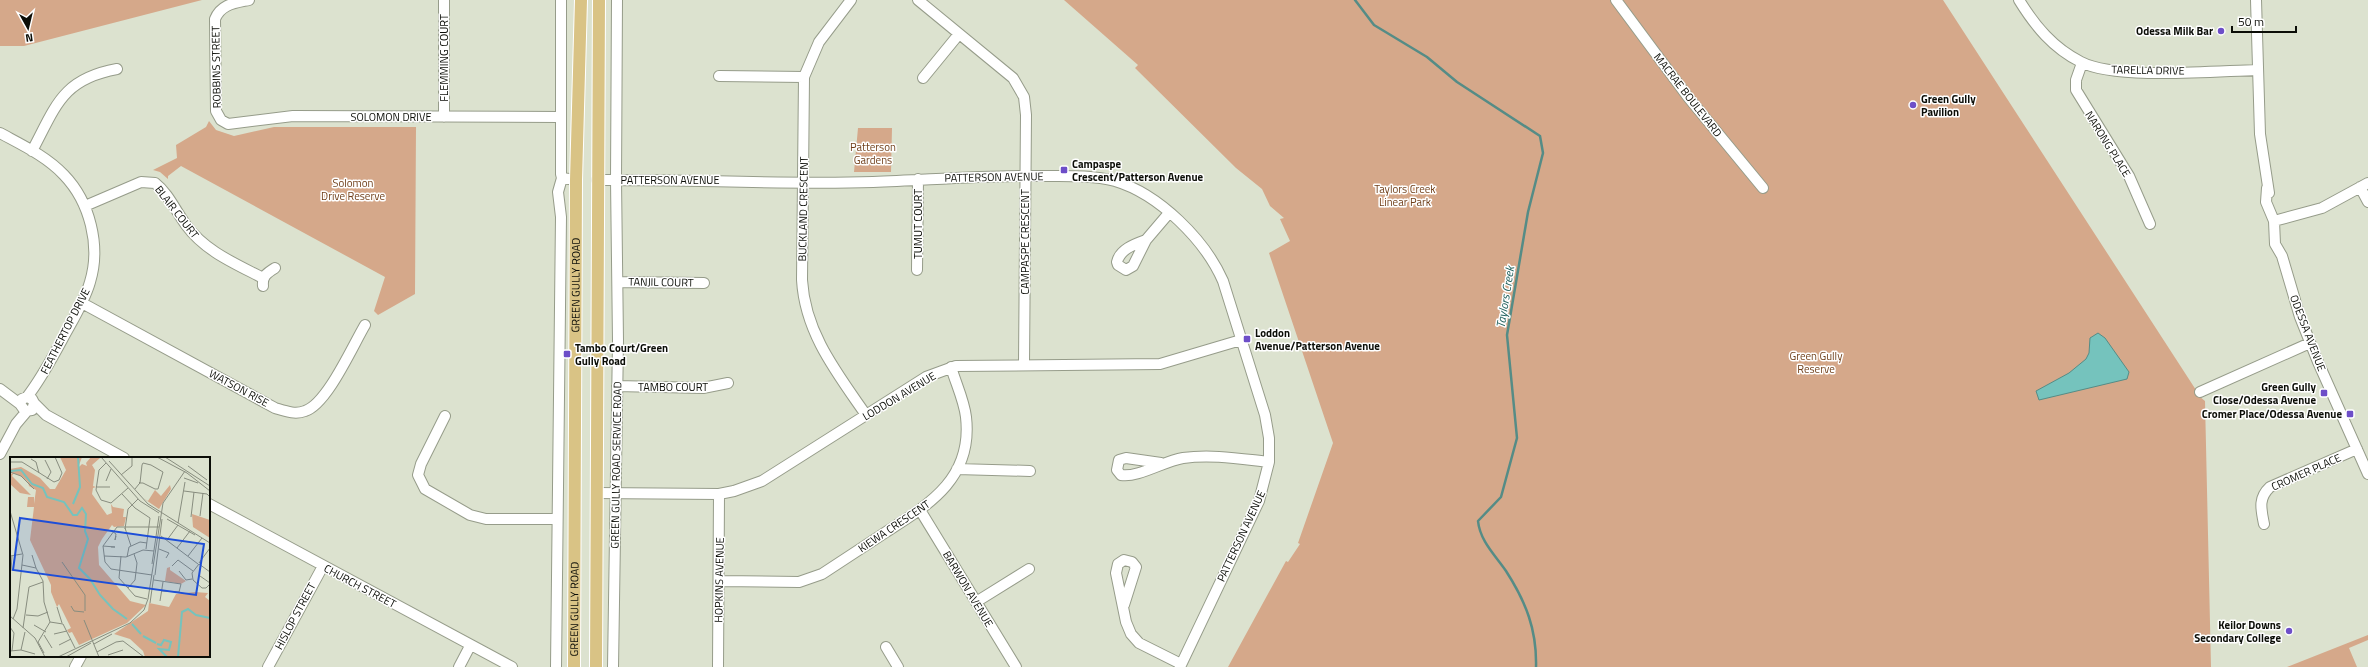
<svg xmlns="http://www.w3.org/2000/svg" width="2368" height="667" font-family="'Titillium Web',sans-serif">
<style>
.green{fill:#d5a88a}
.water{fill:#75c3bd;stroke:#558c86}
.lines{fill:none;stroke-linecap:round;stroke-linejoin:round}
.stream{stroke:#558c86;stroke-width:2.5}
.minor-casing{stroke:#969c8a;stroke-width:12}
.major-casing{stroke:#fff;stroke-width:14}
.minor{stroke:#fff;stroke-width:10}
.major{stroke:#d9c385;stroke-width:12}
.poi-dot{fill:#6d4ec8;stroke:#fff;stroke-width:1.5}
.labels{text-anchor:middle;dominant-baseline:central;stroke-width:3;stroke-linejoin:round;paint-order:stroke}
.poi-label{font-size:11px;font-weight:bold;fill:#0b0d07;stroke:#fff;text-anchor:end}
.street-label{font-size:11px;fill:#0b0d07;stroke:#fff}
.park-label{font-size:11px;fill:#6f3e18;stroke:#fff}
.water-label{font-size:12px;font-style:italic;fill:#21615d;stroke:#fff}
.inset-river{fill:none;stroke:#75c3bd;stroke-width:2}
.inset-road{fill:none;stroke:#888d7f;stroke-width:1}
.view{fill:#1d4ed8;fill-opacity:0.15;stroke:#1d4ed8;stroke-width:2}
.inset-edge{fill:none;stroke:#0b0d07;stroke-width:2}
</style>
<rect width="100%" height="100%" fill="#dce2cf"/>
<path class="green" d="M0,0H202L24,46H0Z
M1064,0H1943L2196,390L2194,392L2205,401L2211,667H1228L1286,561L1288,562L1300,544L1298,543L1333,443L1269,253L1290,241L1280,219L1284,218L1270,206L1262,189L1236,168L1135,68L1138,65Z
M209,121L216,130L234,136L274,127H416L415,294L378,315L374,311L385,277L181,166L168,176V179L160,172L153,170L177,158L176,145L206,127Z
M858,128H892L891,172H854Z
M2368,635V640L2349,648L2357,667H2287Z"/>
<path class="water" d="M2098,333L2105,338L2129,372L2127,379L2039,400L2036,391L2069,373L2086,359L2089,353L2090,338Z"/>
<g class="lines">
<path class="stream" d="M1355,0L1374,25L1427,57L1457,82L1540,136L1543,153L1528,212L1507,335L1517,438L1501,497L1478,521C1480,541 1495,555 1506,571C1526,602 1537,630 1536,667"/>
<defs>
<path id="minor" d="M249,0C235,3 221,4 215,19L216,111L221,120L228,124L293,116L560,117
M561,0V174L562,178L576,180
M851,0L819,42L804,77L802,280C805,333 837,373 866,415
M918,0L1013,78L1024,97L1026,115L1024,364
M1616,0L1688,97L1763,188
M2019,0C2035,26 2053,48 2081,62C2115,80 2216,71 2257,70
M2256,0L2260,134L2269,193
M2082,63L2076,80V90L2129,176L2150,224
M719,76L804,77
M923,78L959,34
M444,117V0
M0,133C22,145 46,156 64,175C90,202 101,246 90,282C84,303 72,321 62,340C51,360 41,379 27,397
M32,151C56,106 62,79 117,69
M597,180C689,179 781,185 873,182C930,180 987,175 1044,176C1067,176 1092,175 1115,181C1159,194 1205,240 1223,281L1265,415L1269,438V462L1259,501L1180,667
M2360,187L2368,202
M2267,188L2266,202L2274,221L2275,244L2282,256L2300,317L2318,362L2368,474
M85,206L141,182L155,183C169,194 175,210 186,225C205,251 234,263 263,278
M2274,221L2322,208L2368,183
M1146,240C1135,244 1120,249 1117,262L1118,265L1126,270L1133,266L1146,240L1169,213
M917,270L918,179
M618,282L704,283
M263,286C262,276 267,273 275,268
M82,303L275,408C285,411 295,415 305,411C327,404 352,347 365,325
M617,386L703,388L728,383
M0,389L20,404L25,411L32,410L34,403L32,399L27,397L22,399L20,404
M2200,392L2310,343
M34,403L46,415L124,458
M445,416L421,464L418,475L425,489L470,515L486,519H557
M0,454L16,424L27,411
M1161,463L1126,458L1119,460L1117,470L1121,475C1138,478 1164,461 1183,458C1212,454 1241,459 1269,462
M957,469L1030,471
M596,493L719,494L734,491L762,481L926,377L956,366L1160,364L1241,340
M209,504L512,667
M920,510L1016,667
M2264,524C2261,509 2258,498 2270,487L2357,449
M719,581L799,582L822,574C843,560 865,546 886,532C930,504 973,478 966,417C964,400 956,384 951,367
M976,602L1029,569
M1124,605L1136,567L1132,562L1124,560L1118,564L1116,573L1126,622L1131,634L1139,643L1181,664
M886,647L898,667
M75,667L81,656
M268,667L323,566
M459,667L470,646
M556,667L561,217L558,192L562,178
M613,667L618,341L616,180L617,0
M718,667L719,494"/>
<g id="major">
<path id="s1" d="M574,667L576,180L581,0"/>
<path d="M596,667L599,0"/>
</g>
</defs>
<use href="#minor" class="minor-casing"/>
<use href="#major" class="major-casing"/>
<use href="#minor" class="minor"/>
<use href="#major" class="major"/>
</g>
<g class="poi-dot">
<circle cx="2221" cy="31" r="4"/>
<circle cx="1913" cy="105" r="4"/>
<rect x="1060" y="166" width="8" height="8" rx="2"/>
<rect x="1243" y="335" width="8" height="8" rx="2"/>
<rect x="563" y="350" width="8" height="8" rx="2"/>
<rect x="2320" y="389" width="8" height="8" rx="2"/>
<rect x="2346" y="410" width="8" height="8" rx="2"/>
<circle cx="2289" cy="631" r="4"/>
</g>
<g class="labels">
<g class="poi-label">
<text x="2213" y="31">Odessa Milk Bar</text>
<text x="1921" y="99" text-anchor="start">Green Gully<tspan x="1921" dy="13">Pavilion</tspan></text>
<text x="1072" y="164" text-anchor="start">Campaspe<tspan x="1072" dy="13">Crescent/Patterson Avenue</tspan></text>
<text x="1255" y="333" text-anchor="start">Loddon<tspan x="1255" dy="13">Avenue/Patterson Avenue</tspan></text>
<text x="575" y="348" text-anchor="start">Tambo Court/Green<tspan x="575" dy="13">Gully Road</tspan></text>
<text x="2316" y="387">Green Gully<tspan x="2316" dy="13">Close/Odessa Avenue</tspan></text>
<text x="2342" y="414">Cromer Place/Odessa Avenue</text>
<text x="2281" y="625">Keilor Downs<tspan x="2281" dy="13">Secondary College</tspan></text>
</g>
<g class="street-label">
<text transform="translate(444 58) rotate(-90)">FLEMMING COURT</text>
<text transform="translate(216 67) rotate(-91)">ROBBINS STREET</text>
<text transform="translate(2148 70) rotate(1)">TARELLA DRIVE</text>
<text transform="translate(1688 95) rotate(52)">MACRAE BOULEVARD</text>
<text x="391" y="117">SOLOMON DRIVE</text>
<text transform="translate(2108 144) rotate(58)">NARONG PLACE</text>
<text transform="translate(994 177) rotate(-1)">PATTERSON AVENUE</text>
<text x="670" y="180">PATTERSON AVENUE</text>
<text transform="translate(803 209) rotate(-89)">BUCKLAND CRESCENT</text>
<text transform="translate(177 212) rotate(52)">BLAIR COURT</text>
<text transform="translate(918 224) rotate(-90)">TUMUT COURT</text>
<text transform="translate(1025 242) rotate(-90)">CAMPASPE CRESCENT</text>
<text transform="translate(661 282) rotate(1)">TANJIL COURT</text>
<text stroke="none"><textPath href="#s1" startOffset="382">GREEN GULLY ROAD</textPath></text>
<text transform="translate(65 331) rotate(-63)">FEATHERTOP DRIVE</text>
<text transform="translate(2308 333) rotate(69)">ODESSA AVENUE</text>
<text x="673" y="387">TAMBO COURT</text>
<text transform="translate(239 388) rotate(28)">WATSON RISE</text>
<text transform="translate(899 396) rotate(-31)">LODDON AVENUE</text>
<text transform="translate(616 465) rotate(-89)">GREEN GULLY ROAD SERVICE ROAD</text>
<text transform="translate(2306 472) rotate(-24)">CROMER PLACE</text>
<text transform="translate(894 526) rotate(-34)">KIEWA CRESCENT</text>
<text transform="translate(1241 536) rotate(-65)">PATTERSON AVENUE</text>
<text transform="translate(719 580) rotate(-89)">HOPKINS AVENUE</text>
<text transform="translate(360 586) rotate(28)">CHURCH STREET</text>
<text transform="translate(968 589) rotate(59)">BARWON AVENUE</text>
<text stroke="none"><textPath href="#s1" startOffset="58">GREEN GULLY ROAD</textPath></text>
<text transform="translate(295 616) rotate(-62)">HISLOP STREET</text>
</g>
<g class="park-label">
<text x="873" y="147">Patterson<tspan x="873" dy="13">Gardens</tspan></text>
<text x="353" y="183">Solomon<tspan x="353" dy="13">Drive Reserve</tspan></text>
<text x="1405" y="189">Taylors Creek<tspan x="1405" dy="13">Linear Park</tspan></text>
<text x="1816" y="356">Green Gully<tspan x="1816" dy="13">Reserve</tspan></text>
</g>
<g class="water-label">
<text transform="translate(1505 297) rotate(-81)">Taylors Creek</text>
</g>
</g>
<g transform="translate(10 457)">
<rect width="200" height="200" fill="#dce2cf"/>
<path d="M50,0H72L68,11L72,7L77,9L76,6L81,0L90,1L82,8L85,13L83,29L86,30L83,31L82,37L97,58L102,56L101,47L103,50L114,52L113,60H116L114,69L104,70L102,68L92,82L88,90L89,108L120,144L136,148L117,166L69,188L62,175L59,176L57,173L61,171L49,147L47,150L41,135V128L20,83L24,50H17L18,40H24V47L26,33L19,29L18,25L11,19L0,15V12L11,10L30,21L40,32H45L56,13ZM4,16L2,19L21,38L10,36L0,27V17ZM160,28L161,32L149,52L133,41L138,44L145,33L151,39ZM182,57L200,63V81L183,70ZM160,110V113L176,124L171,127L155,124L157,111ZM185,135L198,136L195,140L200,144V200H135L133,194L120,182L104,177L138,154L139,146L159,150L166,137Z" fill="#d5a88a"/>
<path class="inset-river" d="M0,14L11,13L22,27L33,31L37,40L54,45L63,58H67L72,51L76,57L75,74L78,82L69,111L80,122L90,138L103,152L117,162M63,47L70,30L68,0M122,167L131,177M133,179L146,186M147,187L151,188L154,183L161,185L159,193L149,192L157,200M168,200L172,155L178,152L186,158L200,161"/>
<path class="inset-road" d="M91,0L130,44L149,56M147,0L177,16L200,34M155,0L200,29M21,2L26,5L29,16M35,3L41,15L37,22M99,4L138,47L200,86M0,5H12L44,25L49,23L52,16L45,0M96,6L89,13L86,33L91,43L101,46L118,31M178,9L197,23M0,15L11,19L24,32M111,18L122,9V0M174,21L188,26M96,24L101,12M87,30H100M125,32L129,27L130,26L132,8L133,6L141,8L153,15L148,32H145L133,26H130L129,25M174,34L197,37L200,40M112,37L125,51L140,61L136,92M0,54L13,98L7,152L3,162M190,59L193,36M181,60L184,35M157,62L185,78M168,66L175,25M115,71L121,89M115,72L118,52L128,42M102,74L106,77L105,83L106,79M151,79L188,107M157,83L168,68M93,89L105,90H101M167,91L180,74M149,92L159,96L156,101M22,98L26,111M0,99L12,97M94,99L116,100L133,93L144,94M111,99L109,121L125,139L137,142M178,99L192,81M117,100L119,90L130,85L137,86M52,105L75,138V154M189,106L200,91M142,107L149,59M189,107L182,116L183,123L192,131H196L200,127M189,107L200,115M12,108L26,111L33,124L34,145L40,165L28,185M162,109L168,103L183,114M1,114L2,99M169,114L176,123L182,122M142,118L101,112L95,105L93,89L107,70H149M145,118L152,62M190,119L200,126M144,123L171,127L169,135L152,134M118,131L125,123L127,106L124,97M150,144L153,125M140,146L144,118M61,149L64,154L74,155M47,150L52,166M16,158L28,159L38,155M0,159L25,181L35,200M74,163L89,200M40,165L53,167L65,191M24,168L36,175M0,170L4,176L2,194M13,171L19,130L33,125M44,177L57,174M34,178L42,191M28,185L34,196M84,187L102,177M49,188L61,182M11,193L25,197M0,194L11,193L15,175M87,195L106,185L113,184L134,200M98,198L113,193M48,200L120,166L134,153L138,142L153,46L175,14M56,200L81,186"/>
<path class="view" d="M10,61L194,87L186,138L3,113Z"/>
<rect width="200" height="200" class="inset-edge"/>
</g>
<g transform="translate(28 28) rotate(172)" stroke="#ffffff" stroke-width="3" paint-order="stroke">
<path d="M0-3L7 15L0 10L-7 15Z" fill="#0b0d07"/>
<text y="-6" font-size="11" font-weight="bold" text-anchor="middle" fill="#0b0d07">N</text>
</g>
<path d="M2232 26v6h64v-6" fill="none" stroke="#0b0d07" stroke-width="2"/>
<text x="2238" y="26" font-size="12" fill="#0b0d07" stroke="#ffffff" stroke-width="3" paint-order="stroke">50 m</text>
</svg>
